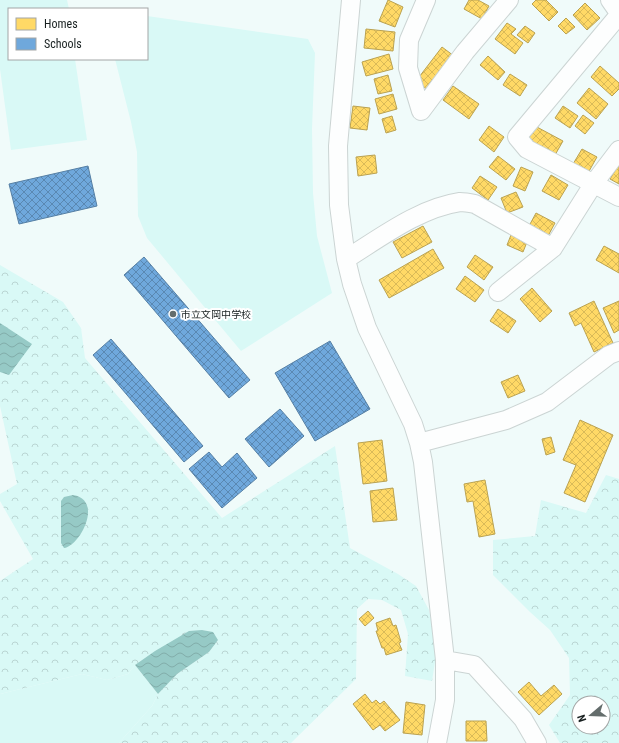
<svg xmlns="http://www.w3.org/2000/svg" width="619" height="743" font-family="'Roboto Condensed','Noto Sans JP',sans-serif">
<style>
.green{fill:#d9f9f6}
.forest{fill:url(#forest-crowns);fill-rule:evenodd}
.water{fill:url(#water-waves)}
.homes{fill:url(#homes-cross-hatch);stroke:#baa251}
.schools{fill:url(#schools-cross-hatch);stroke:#557fa4}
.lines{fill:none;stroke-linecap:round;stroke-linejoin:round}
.minor-casing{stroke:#cbd4d3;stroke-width:20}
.minor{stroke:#fdfefe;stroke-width:18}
.poi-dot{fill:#646d6c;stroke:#fff;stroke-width:1.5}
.labels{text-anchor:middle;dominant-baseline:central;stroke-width:4;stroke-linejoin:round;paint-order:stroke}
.poi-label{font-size:10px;fill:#182020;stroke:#fff;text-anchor:start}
</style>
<defs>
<pattern id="forest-crowns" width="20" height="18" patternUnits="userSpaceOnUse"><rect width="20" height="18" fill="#d9f9f6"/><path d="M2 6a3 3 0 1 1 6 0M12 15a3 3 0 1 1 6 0" fill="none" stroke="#bad5d3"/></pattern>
<pattern id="water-waves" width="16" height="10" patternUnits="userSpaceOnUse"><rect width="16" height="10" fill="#96cac6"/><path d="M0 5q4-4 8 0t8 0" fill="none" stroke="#81adaa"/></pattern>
<pattern id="homes-cross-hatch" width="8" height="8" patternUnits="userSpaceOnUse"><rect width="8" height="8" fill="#ffd966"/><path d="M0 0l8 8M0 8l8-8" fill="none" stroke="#daba58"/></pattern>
<pattern id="schools-cross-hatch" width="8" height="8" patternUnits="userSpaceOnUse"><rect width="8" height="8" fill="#6fa8dc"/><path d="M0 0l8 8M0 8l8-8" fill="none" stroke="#5a88b2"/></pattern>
</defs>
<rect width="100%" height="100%" fill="#f0fbfa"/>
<path class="green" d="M0,0H67L69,9H9V59H75L87,140L11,150L0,69Z
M147,16L308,39L315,53L312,129L313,193L317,236L332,293L241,351L147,238L138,216L137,152L131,122L115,59H147Z
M135,665L158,694L152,706L119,743H0V694L82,674L107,680L128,674Z"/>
<path class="forest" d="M0,265L63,302L81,328L85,358L222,518L335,446L350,548L398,574L416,586L429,610L437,649L432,681L405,676L408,634L401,610L382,600L368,599L357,609L356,679L291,743H119L152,706L158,694L177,674L209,652L218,640L212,632L202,630L135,665L128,674L107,680L82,674L0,694V581L33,559L0,501V494L17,484L0,406Z
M606,475L619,479V743H560L549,725L570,695L569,658L550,630L530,612L493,575V540L535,536L541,500L586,513ZM579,703H603V727H579Z"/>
<path class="water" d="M0,323L32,344L9,375L0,372Z
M73,495C104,500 80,546 64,548L61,543V501L64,497Z
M202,630L213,632L218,640L209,652L177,674L158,694L135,665L155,651L189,631Z"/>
<path class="homes" d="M388,0L403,7L395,27L379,21Z
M469,0H478L489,6L482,19L464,9Z
M536,0H546L558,12L549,21L532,4Z
M585,3L600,18L587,30L573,15Z
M566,18L575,27L566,34L558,26Z
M507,23L516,29L511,34L523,43L515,54L495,39Z
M525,26L535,33L528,43L517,35Z
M366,29L395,32L393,51L364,48Z
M442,47L454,56L428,90L416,81Z
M389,54L393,69L366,76L362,62Z
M488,56L505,72L498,80L480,65Z
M600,66L619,83V89L612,96L591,77Z
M510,74L527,85L520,96L503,85Z
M388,75L392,91L378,94L374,79Z
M453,86L479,104L469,119L443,100Z
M589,88L608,104L596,119L577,103Z
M393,94L397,109L379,114L375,99Z
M353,106L370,108L367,130L350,128Z
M563,106L578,116L570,128L555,118Z
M583,115L594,123L585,134L575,126Z
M392,116L396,130L386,133L382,119Z
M489,126L504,137L494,152L479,140Z
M535,126L563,141L555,155L528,140Z
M582,149L597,157L588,173L573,164Z
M375,155L377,173L358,176L356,157Z
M498,156L515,169L506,180L489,167Z
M618,166H619V184L610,179Z
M521,167L533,172L525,191L513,186Z
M551,175L568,185L559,200L542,191Z
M480,176L497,187L488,200L472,188Z
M516,192L523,207L507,213L501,198Z
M536,213L555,223L548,236L529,226Z
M423,226L432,242L402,258L393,242Z
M511,235L527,242L523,252L507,245Z
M604,246L619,254V273L596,260Z
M433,249L444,268L389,298L379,280Z
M475,255L493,267L484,280L467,267Z
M465,276L484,290L475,302L456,289Z
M532,288L552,311L540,322L520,299Z
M594,301L613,343L594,352L581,323L575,326L569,313Z
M619,301V330L614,333L603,308Z
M498,309L516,321L508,333L490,321Z
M518,375L525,391L508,398L501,382Z
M580,420L613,435L585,502L564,493L576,465L563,460Z
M551,437L555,452L546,455L542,439Z
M382,440L387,481L363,484L358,443Z
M485,480L495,534L479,537L473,501L467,502L464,484Z
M393,488L397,520L373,522L370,491Z
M368,611L374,618L365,626L359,619Z
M390,618L393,626L396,625L401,642L399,643L402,650L386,655L384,648H382L376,631H378L376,623Z
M529,682L541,696L554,685L562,694L539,715L518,692Z
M365,694L372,703L376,700L380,704L384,701L400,720L385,731L380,725L373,730L353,704Z
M406,702L425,705L422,735L403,733Z
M466,721H486L487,741H466Z"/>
<path class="schools" d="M88,166L97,206L19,224L9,184Z
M144,257L250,380L229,398L124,275Z
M111,339L203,446L184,462L93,355Z
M330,341L370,409L315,441L275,373Z
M280,409L304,436L269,467L245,439Z
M209,452L222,467L237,453L257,478L222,508L189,469Z"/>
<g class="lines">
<defs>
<path id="minor" d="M351,0L338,146L339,205L346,259L352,284L367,328L413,424L419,443L423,462L445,660V700L437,743
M426,0L409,40L408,68L421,111L465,52L509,0
M610,0L619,13
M619,15L517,137L527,149L619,197
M346,259C380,238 419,208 460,202C465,202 470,203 475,204L553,248
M498,292L553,248L594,183L619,150
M419,443L506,420L547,402L609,355L619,351
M445,660L474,665L523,719L537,743"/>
</defs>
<use href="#minor" class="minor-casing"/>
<use href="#minor" class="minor"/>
</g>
<circle class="poi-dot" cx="173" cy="314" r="4"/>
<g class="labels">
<g class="poi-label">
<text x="181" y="314">市立文岡中学校</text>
</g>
</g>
<rect x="8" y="8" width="140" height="52" fill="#ffffff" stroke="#a3a6a6"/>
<rect x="16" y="18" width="20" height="12" fill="#ffd966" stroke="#a3a6a6"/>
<text x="44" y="28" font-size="12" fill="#182020">Homes</text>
<rect x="16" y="38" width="20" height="12" fill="#6fa8dc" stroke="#a3a6a6"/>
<text x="44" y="48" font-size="12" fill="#182020">Schools</text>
<g transform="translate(591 715) rotate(251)"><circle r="19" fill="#ffffff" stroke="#a3a6a6"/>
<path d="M0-3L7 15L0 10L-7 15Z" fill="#646d6c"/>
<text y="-6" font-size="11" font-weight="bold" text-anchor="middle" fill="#182020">N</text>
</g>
</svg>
